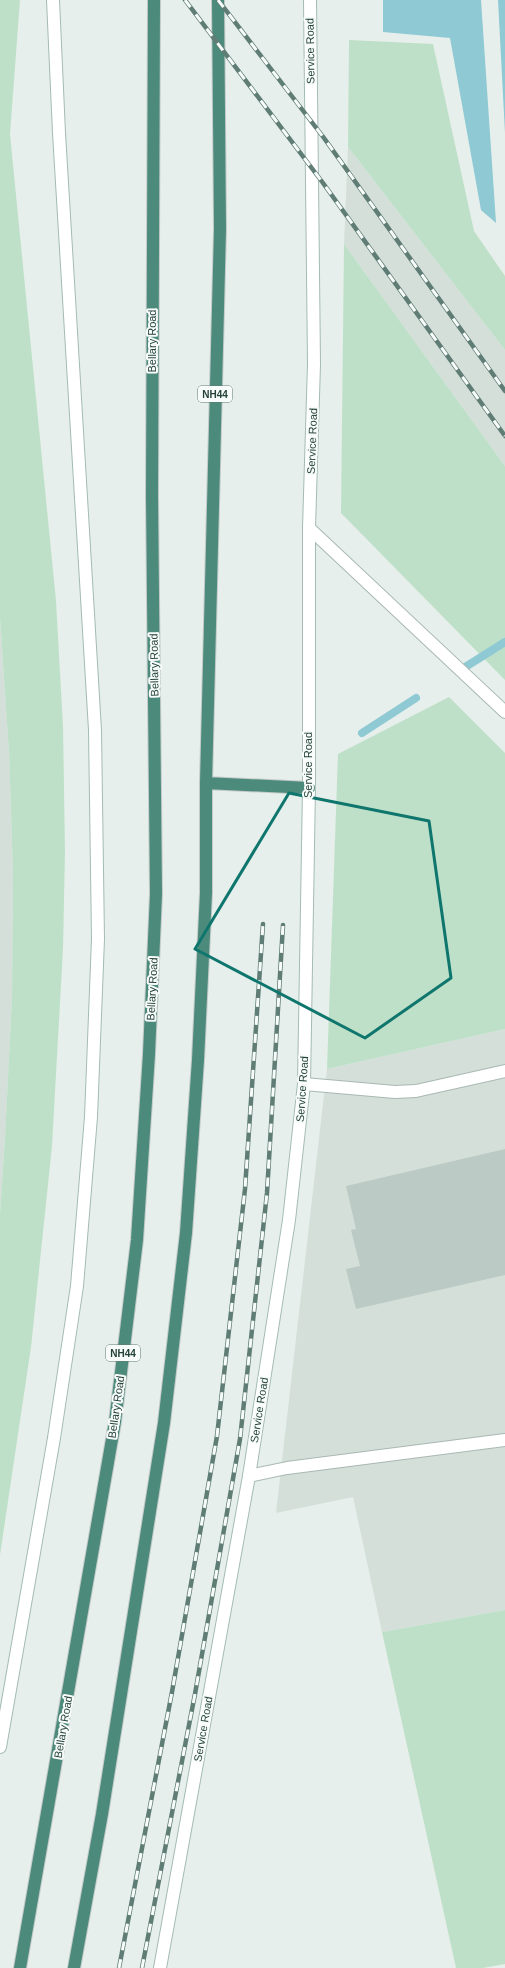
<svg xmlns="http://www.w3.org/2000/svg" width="505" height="1968" font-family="Helvetica,sans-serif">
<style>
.built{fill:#d4dfda}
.green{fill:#bfe0c8}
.water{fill:#8ec9d4}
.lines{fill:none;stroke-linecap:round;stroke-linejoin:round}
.stream{stroke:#8ec9d4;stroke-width:8}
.building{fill:#bbcac4}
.service-casing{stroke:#a8b8b2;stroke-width:14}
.minor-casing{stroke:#a8b8b2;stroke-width:14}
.secondary-casing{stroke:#a4bbb3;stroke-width:14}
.trunk-casing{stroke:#c2cac8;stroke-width:14}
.service{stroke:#fff;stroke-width:12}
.minor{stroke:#fff;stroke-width:12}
.secondary{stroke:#fff;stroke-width:12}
.trunk{stroke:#4c8a7c;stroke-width:12}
.rail-casing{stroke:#5f7d75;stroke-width:4.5}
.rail{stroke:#f7fbf9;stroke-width:3;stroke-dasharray:9;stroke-linecap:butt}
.marked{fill:none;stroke:#0f766e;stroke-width:3;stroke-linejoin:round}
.labels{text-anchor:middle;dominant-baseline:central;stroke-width:4;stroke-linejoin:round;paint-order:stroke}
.shield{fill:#f7fbf9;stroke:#637a73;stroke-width:1}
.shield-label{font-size:10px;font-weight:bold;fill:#24423a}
.street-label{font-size:11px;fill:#24423a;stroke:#f7fbf9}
</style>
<rect width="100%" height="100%" fill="#e6efeb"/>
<path class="built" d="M348,147L505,350V466L344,244Z
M0,619L9,752L13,874L12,996L5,1138L0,1213Z
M505,1029V1610L382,1632L353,1497L276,1513L327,1069Z"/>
<path class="green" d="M0,0H20L10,134L56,601L63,726L65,851L63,949L52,1146L31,1347L0,1555V1213L5,1138L12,996L13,874L9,752L0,619Z
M349,40L433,44L474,231L505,276V350L348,147Z
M344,244L505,466V680L341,513Z
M449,697L505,753V1029L327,1069L338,754Z
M505,1610V1964L483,1968H456L382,1632Z"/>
<path class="water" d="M383,0H481L496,223L481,210L450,38L383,32Z
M498,0H505V133Z"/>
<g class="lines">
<path class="stream" d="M459,671L505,642
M362,733L416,698"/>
</g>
<path class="building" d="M505,1149V1275L356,1309L346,1269L360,1266L351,1230L356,1229L346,1186Z"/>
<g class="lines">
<defs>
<path id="service" d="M304,1084L395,1092L416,1091L505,1071
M249,1476L287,1468L505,1440"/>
<path id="minor" d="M309,528L505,712"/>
<path id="secondary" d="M0,1747L54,1438L77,1286L91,1117L98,939L95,730L59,133L53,0
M160,1968L249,1476L289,1220L304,1084L309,788V528L314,364L310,0"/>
<path id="trunk" d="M206,783L309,788
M20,1968L115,1422L137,1240L149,1054L156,894L152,496L154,0
M74,1968L102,1814L164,1423L186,1233L198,1060L206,893V783L220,229L218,0"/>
</defs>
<use href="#service" class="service-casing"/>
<use href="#minor" class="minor-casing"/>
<use href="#secondary" class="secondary-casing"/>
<use href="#trunk" class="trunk-casing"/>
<use href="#service" class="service"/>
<use href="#minor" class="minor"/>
<use href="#secondary" class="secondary"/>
<use href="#trunk" class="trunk"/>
<defs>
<path id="rail" d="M185,0L323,183L505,436
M218,0L324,138L505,391
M119,1968L172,1692L217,1436L245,1189L263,924
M142,1968L195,1694L240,1439L267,1193L283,925"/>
</defs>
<use href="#rail" class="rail-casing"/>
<use href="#rail" class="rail"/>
</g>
<path class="marked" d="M289,793L429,821L451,978L365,1038L195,949Z"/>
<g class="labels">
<g class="shield">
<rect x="198" y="386" width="34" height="16" rx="3"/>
<rect x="106" y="1345" width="34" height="16" rx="3"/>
</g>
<g class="shield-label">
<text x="215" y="394">NH44</text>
<text x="123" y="1353">NH44</text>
</g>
<g class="street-label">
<text transform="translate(310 51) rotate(-91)">Service Road</text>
<text transform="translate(152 341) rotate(-90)">Bellary Road</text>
<text transform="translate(312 441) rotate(-88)">Service Road</text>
<text transform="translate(154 665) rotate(-91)">Bellary Road</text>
<text transform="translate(308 765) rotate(-90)">Service Road</text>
<text transform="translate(152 989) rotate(-87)">Bellary Road</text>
<text transform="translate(302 1089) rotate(-86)">Service Road</text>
<text transform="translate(116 1407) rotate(-82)">Bellary Road</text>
<text transform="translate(259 1410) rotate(-81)">Service Road</text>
<text transform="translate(63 1727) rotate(-80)">Bellary Road</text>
<text transform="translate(203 1729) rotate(-80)">Service Road</text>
</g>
</g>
</svg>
